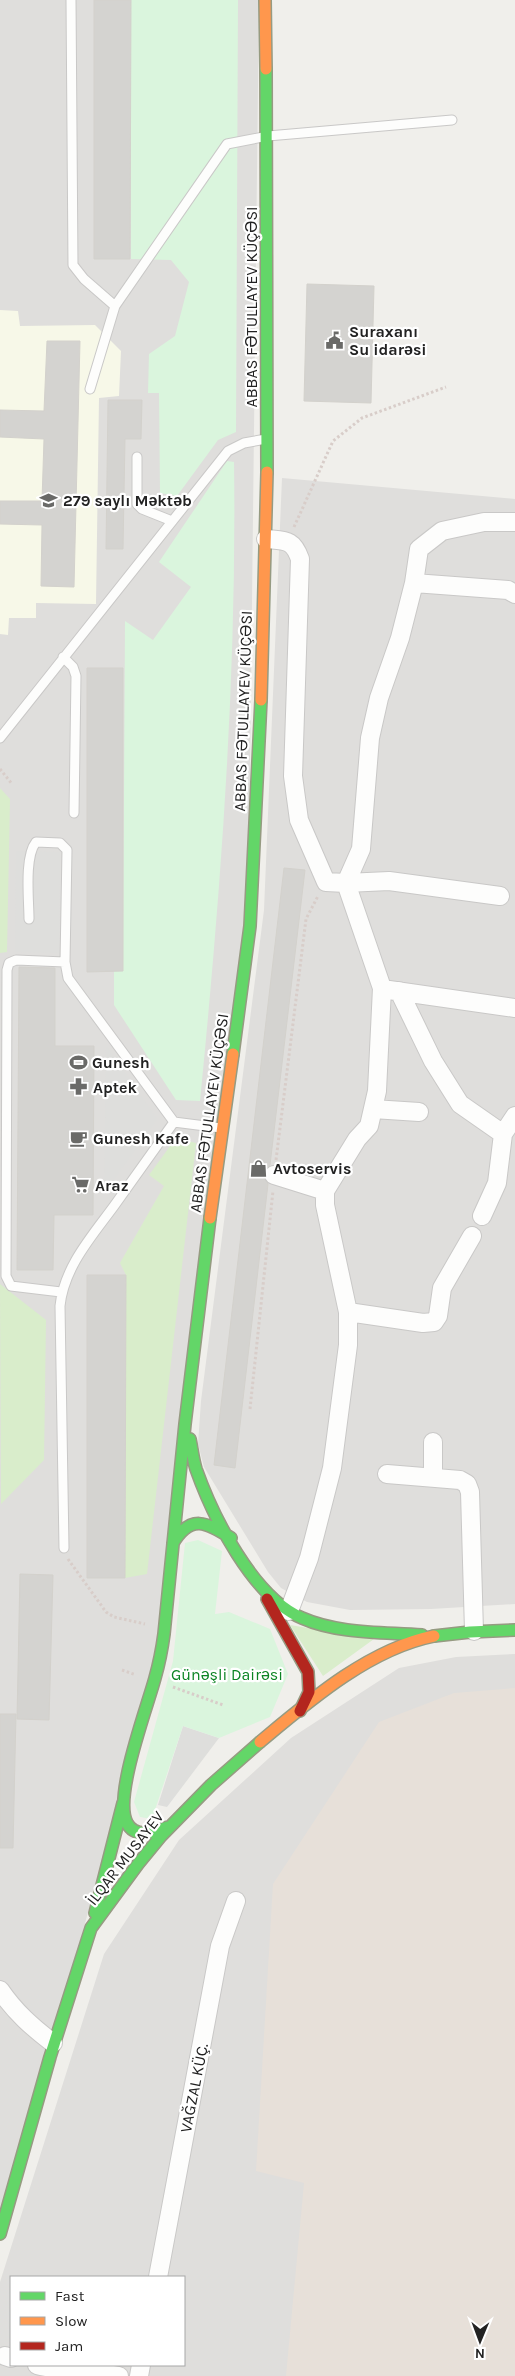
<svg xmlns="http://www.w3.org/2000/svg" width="515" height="2376" font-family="Karla,sans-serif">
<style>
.residential{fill:#dfdedc;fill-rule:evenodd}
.education{fill:#f7f8e8}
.religious{fill:#dededc}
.military{fill:#e7e0d9}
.grass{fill:#d9edcb}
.park{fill:#daf5dd}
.building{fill:#d4d3d0;stroke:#d3d1cc}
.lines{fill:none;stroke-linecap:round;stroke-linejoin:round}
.lane-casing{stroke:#c9c8c7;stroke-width:11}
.street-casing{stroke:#c9c8c7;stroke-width:20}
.fast-casing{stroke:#969b82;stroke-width:14}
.slow-casing{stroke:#969b82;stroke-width:14}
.jam-casing{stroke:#969b82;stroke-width:14}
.path{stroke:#d8cdc9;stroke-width:3;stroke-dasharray:2.5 2.5;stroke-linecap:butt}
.lane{stroke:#fdfdfc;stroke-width:9}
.street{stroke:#fdfdfc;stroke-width:18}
.fast{stroke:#63d668;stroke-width:11}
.slow{stroke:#ff974d;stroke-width:11}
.jam{stroke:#b3261e;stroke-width:11}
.labels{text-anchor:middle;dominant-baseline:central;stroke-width:4.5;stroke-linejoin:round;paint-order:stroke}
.street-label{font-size:16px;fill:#222;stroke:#fff}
.poi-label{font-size:16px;font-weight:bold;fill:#222;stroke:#fff;text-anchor:start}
.park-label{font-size:16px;fill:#0c8424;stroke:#fff}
</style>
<rect width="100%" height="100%" fill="#f0efeb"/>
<path class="residential" d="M0,0H259L248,945L166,1628L0,2233Z
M282,478L515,499V1604L431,1609L350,1610L307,1602L281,1588L268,1572L204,1467L198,1444L201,1401L264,910Z
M515,1654V2376H0V2282L104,1954L179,1840L291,1738L399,1668L456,1657ZM11,2277H184V2365H11Z"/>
<path class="education" d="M0,310L18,311L20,326L95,325L121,351L119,396L99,398L96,604L36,603V618H9L8,635L0,634Z"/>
<path class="religious" d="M16,851L60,852L59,953L15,952Z
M106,1046L157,1119L104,1193Z
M183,1726L219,1738L167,1807L158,1805Z"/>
<path class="military" d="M515,1688V2376H286L304,2183L256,2171L273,1884L379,1722L454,1693Z"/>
<path class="grass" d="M0,788L10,799L7,952L0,953Z
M176,1138L196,1143L147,1574L125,1578L126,1275L120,1263L164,1186L149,1175Z
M0,1284L46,1320L44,1460L1,1504Z
M290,1625L374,1639L323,1676Z"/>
<path class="park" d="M131,0H238L236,432L218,440L177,496L160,493L159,393H148L149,354L175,336L189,282L171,260L131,259Z
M227,461L234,462C237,675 221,889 200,1101L176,1100L114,1005V971H123L125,621L153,640L191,587L159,562Z
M198,1540L222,1551L215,1614L229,1612L270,1629L288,1674L270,1717L219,1738L183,1726L152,1819L140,1817L134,1802L173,1661L185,1543Z"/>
<path class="building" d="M94,0H131L130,259H94Z
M307,284L374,286L371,403L304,401Z
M47,341H80L74,587L41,586L42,525L0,524V501H42L44,439L0,437V410L44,411Z
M108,400H142L141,439H125L123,549H106Z
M87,668H123V971L87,972Z
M284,868L305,870L270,1165L264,1172V1178L268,1184L235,1468L214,1465Z
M19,967L55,968V1046H94L93,1215H54L53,1270H17Z
M87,1275H126L125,1578H87Z
M20,1574L53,1575L49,1720L17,1719Z
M0,1714H16L13,1848H0Z"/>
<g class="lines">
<defs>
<path id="lane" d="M71,0L73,265L84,279L115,306
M90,389L115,306L227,144L268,136L452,120
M137,457V504L142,509L172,521
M63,657L73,667L76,676L74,813
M0,738L228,451L244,443L266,439
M29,919C29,900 24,857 36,842L60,843L67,850L65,962L68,978L174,1122
M61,1292L11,1286L6,1276L7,970L9,963L16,960L65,962
M64,1548L60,1306C64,1267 92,1236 114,1206C134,1178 154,1150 174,1122L221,1128"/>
<path id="street" d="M266,539C286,541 293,539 300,559L293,776L299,820L326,882L346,883L382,988L377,1091L369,1126L357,1139L325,1191V1205L348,1312V1345L332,1468L309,1558L289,1611
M414,583L508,590L515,594
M500,896L389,881L346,883L361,849L370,738L379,698L400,638L414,583L419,549L442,531L484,522H515
M389,990L515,1008
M399,991L433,1061L460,1104L503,1134
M373,1109L419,1112
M274,1175L325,1191
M482,1216L497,1183L503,1134L515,1116
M348,1312L423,1323L434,1322L438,1316L442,1288L472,1236
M433,1442V1477
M387,1474L460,1480L467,1484L470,1492L474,1631
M0,1990C15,2012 32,2027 53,2043
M158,2277L220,1946L236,1901
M5,2356L11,2358
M37,2365C64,2372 91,2371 119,2376
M139,2376L141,2365"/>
<path id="fast" d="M266,69L267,472
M233,1054L250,926L261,700
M190,1439C192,1449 193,1459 196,1469C213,1517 253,1597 302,1618C338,1634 383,1632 422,1635
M173,1543C191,1514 206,1522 231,1538
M434,1636L470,1632L515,1630
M168,1827C155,1832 135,1839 127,1823C113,1797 147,1708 155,1678C159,1664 162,1649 164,1634L185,1424L210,1218
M95,1913L123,1803
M0,2234L50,2057L91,1928L138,1864L161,1836L211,1785L260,1742"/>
<path id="slow" d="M265,0L266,69
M261,700L267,472
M210,1218L233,1054
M260,1742C309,1701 369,1649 434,1636"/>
<path id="jam" d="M267,1599L308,1672L309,1692L300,1711"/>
</defs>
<use href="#lane" class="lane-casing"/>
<use href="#street" class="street-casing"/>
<use href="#fast" class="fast-casing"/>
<use href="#slow" class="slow-casing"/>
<use href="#jam" class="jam-casing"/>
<path class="path" d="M294,527L333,441L362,418L446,387
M0,769L12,784
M276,1160L306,919L318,896
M250,1409L273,1191
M68,1559L106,1612L114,1617L145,1624
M122,1670L136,1675
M173,1687L223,1705"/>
<use href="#lane" class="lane"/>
<use href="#street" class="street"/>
<use href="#fast" class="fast"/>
<use href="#slow" class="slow"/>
<use href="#jam" class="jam"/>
</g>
<defs>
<symbol id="civic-bare" viewBox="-9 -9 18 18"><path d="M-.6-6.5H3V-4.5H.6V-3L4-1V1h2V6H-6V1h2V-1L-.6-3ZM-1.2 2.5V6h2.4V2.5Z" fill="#6a6a68" stroke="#fff" stroke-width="2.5" paint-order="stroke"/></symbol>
<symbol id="school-bare" viewBox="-9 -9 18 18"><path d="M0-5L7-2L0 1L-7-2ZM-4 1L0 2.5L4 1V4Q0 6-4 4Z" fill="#6a6a68" stroke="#fff" stroke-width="2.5" paint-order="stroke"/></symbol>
<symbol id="stadium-bare" viewBox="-9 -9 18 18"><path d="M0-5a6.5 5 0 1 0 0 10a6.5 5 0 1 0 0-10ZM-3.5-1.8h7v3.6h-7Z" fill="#6a6a68" stroke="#fff" stroke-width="2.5" paint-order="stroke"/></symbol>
<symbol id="pharmacy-bare" viewBox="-9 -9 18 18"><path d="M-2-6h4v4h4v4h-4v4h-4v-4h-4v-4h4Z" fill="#6a6a68" stroke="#fff" stroke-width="2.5" paint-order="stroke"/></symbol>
<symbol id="cafe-bare" viewBox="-9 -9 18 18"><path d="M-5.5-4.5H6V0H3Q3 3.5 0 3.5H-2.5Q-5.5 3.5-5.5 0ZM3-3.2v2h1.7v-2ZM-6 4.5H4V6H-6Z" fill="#6a6a68" stroke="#fff" stroke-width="2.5" paint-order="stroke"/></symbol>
<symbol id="shop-bare" viewBox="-9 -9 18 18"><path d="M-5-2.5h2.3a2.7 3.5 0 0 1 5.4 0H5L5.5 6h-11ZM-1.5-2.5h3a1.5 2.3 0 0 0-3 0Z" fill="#6a6a68" stroke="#fff" stroke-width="2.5" paint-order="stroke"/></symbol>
<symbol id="supermarket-bare" viewBox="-9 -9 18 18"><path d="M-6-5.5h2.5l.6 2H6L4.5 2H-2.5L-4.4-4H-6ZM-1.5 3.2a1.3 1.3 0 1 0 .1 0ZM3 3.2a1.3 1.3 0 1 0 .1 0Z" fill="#6a6a68" stroke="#fff" stroke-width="2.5" paint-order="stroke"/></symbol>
</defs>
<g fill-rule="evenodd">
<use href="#civic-bare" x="322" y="328" width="25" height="25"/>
<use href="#school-bare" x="36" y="488" width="25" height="25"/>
<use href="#stadium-bare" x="66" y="1050" width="25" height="25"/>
<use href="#pharmacy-bare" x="66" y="1074" width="25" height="25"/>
<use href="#cafe-bare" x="66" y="1126" width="25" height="25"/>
<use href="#shop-bare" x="246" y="1156" width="25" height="25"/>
<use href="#supermarket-bare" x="68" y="1172" width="25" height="25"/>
</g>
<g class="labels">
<g class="street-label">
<text transform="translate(251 307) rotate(-90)">ABBAS FƏTULLAYEV KÜÇƏSI</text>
<text transform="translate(243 711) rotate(-88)">ABBAS FƏTULLAYEV KÜÇƏSI</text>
<text transform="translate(209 1113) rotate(-82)">ABBAS FƏTULLAYEV KÜÇƏSI</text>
<text transform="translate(125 1858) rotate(-52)">İLQAR MUSAYEV</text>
<text transform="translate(194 2088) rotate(-79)">VAĞZAL KÜÇ.</text>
</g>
<g class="poi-label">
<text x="349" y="331">Suraxanı<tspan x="349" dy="18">Su idarəsi</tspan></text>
<text x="63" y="500">279 saylı Məktəb</text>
<text x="92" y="1062">Gunesh</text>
<text x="93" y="1087">Aptek</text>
<text x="93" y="1138">Gunesh Kafe</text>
<text x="273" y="1168">Avtoservis</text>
<text x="95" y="1185">Araz</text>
</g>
<g class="park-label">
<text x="227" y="1674">Günəşli Dairəsi</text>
</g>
</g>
<rect x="10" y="2276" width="175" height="90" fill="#ffffff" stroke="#a7a7a7"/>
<rect x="20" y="2292" width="25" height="8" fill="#63d668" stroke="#a7a7a7"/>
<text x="55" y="2301" font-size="15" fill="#222222">Fast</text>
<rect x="20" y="2317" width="25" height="8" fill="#ff974d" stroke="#a7a7a7"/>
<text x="55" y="2326" font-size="15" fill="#222222">Slow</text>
<rect x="20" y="2342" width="25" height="8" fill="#b3261e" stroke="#a7a7a7"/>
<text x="55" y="2351" font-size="15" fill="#222222">Jam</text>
<g transform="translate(480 2341) rotate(181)" stroke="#ffffff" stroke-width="4" paint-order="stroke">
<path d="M0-4L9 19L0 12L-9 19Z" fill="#222222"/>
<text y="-8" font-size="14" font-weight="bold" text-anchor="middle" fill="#222222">N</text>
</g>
</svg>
